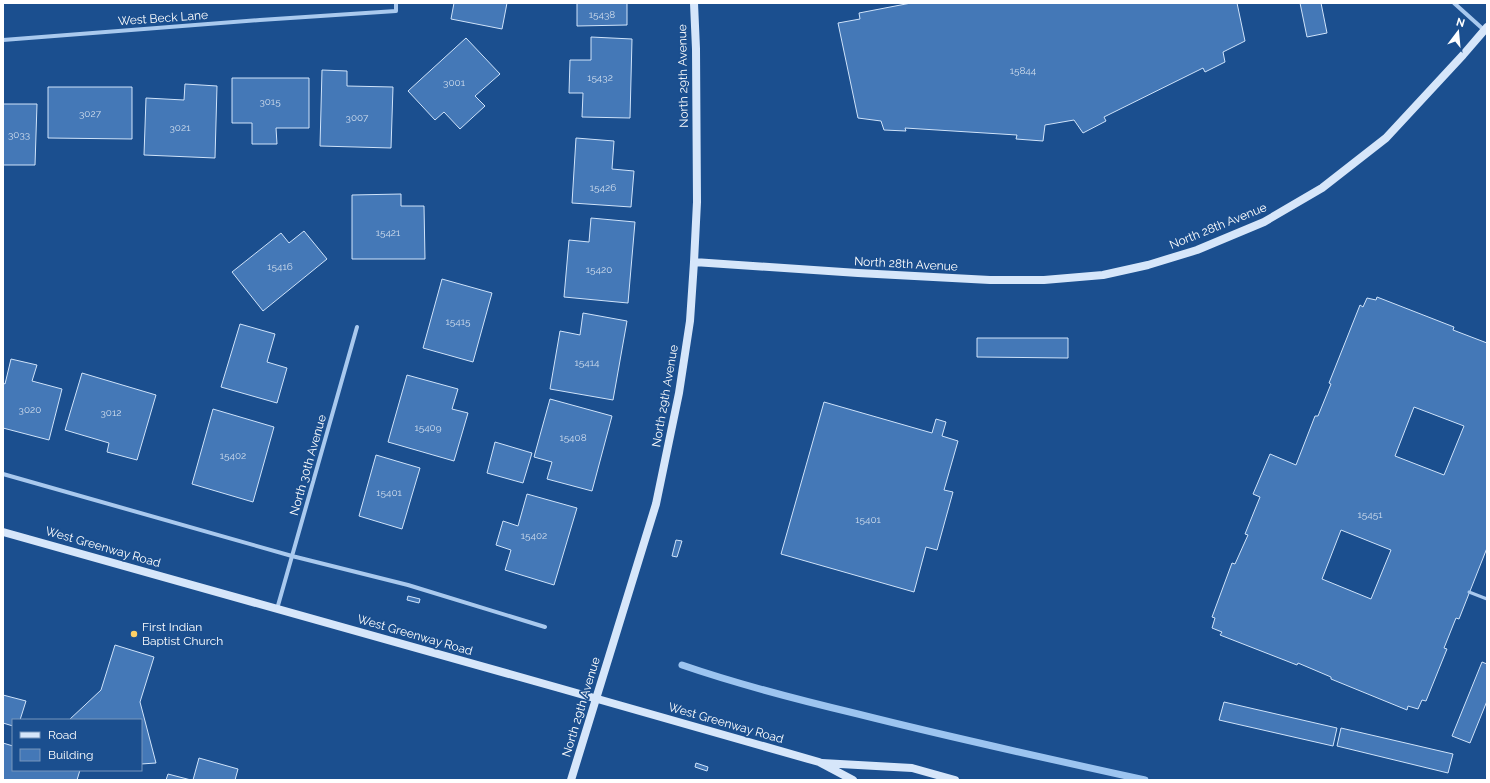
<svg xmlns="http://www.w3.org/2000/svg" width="1490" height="783" font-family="Raleway,sans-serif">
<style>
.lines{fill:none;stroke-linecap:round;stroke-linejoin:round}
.stream{stroke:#9cc4f0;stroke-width:7}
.building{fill:#4478b7;stroke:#cfe3fa;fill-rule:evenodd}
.lane{stroke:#a9c9ee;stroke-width:3}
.street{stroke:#a9c9ee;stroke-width:4}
.secondary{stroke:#d6e6fa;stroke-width:8}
.poi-dot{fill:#ffd166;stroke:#1b4f8f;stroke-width:1.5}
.labels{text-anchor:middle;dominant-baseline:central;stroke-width:3.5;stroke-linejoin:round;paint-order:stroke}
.number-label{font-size:10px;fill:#d0dded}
.street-label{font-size:12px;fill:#fff;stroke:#1b4f8f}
.poi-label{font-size:12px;fill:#fff;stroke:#1b4f8f;text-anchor:start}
</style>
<rect width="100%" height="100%" fill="#1b4f8f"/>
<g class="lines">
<path class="stream" d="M682,665C740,685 799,700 858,714C953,738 1049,759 1145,780"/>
</g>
<path class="building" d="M454,3H507L502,29L451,19Z
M577,3H627V25L577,26Z
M911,3H1237L1245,41L1223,52L1225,62L1205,72L1203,68L1104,117L1106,121L1083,133L1074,120L1045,125L1043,141L1016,139L1017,135L905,128L906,131L884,130L881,121L858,118L838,23L860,19L859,13Z
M1300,3H1321L1327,33L1307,37Z
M591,37L632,39L630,118L582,117L583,93H569L570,60H591Z
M466,38L500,74L475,96L485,106L460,129L444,112L435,120L408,91Z
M322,70L347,71V86L393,87L391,148L320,146Z
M232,78H309V128H276L277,144H252V123H232Z
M185,84L217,86L215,158L144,155L146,98L184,100Z
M48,87H132V139L48,138Z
M3,104H37L35,165H3Z
M576,138L614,141L612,169L634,171L631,207L572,203Z
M401,194V206H424L425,259H352V195Z
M591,218L635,222L628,303L564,297L569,240L589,242Z
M304,231L327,259L263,311L232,272L281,233L289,243Z
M442,279L492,293L473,362L423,348Z
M1377,297L1454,327L1453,330L1487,343V548L1459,619L1456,618L1444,648L1447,649L1426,701L1422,700L1418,709L1408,706L1407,710L1331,679V677L1298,663L1297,665L1220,635L1222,632L1212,628L1215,618L1212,617L1232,563L1235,564L1248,535L1245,534L1260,497L1253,494L1270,454L1296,465L1315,416H1318L1331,384L1329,383L1360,305L1363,307L1367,298L1376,300ZM1414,407L1464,426L1444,475L1395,456ZM1341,530L1391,550L1371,599L1322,579Z
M583,313L627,321L613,400L550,389L560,331L580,335Z
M240,324L275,334L267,362L287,368L277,403L221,387Z
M977,338H1068V358L977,357Z
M11,359L37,365L32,381L62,389L49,440L3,428V383L5,384Z
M82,373L156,395L137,460L107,452L109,443L65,430Z
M407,375L458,389L452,409L468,413L454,461L388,442Z
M550,399L612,416L592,491L547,479L552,462L534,457Z
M824,402L932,433L936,419L946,422L942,436L958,441L944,490L953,492L937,550L926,547L914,592L781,554Z
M213,409L274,427L253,502L192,484Z
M495,442L532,453L523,483L487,473Z
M376,455L420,468L402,529L359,516Z
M527,494L577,508L554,585L505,570L511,550L496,545L503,521L518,526Z
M676,540L682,541L677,557L672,556Z
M408,596L420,599L419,603L407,600Z
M115,645L154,657L140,702L156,763L141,764V720H69L101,690Z
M1482,662L1487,664V701L1470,743L1452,736Z
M3,695L26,701L20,720H13V726L3,723Z
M1224,702L1337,728L1333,746L1219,720Z
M1341,728L1453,754L1448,773L1337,746Z
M3,743L13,746V770H80L77,780H3Z
M199,758L238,769L235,780H193Z
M696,763L708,767L707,771L695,767Z
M168,774L191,780H166Z"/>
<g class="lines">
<path class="lane" d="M1469,592L1487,599"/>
<path class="street" d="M1454,3L1484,30
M3,40L260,20L396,11V3
M3,474L292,556L408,585L545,627
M277,609L357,327"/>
<path class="secondary" d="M694,262L858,273L990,280H1044L1103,275L1148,265L1197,250L1264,222L1322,188L1386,138L1463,55L1487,27
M3,532L559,688L819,762L853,780
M822,763L912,768L955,780
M571,780L656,504L679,393L690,321L694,262L697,202L696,49L694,3"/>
</g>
<circle class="poi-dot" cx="134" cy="634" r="4"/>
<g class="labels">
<g class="number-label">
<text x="602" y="14">15438</text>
<text x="1023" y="70">15844</text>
<text x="600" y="77">15432</text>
<text x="454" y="82">3001</text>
<text x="270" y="101">3015</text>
<text x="90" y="113">3027</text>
<text x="357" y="117">3007</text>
<text x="180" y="127">3021</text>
<text x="19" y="134">3033</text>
<text x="603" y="187">15426</text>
<text x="388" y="232">15421</text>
<text x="280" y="266">15416</text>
<text x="599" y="269">15420</text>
<text x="458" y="321">15415</text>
<text x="587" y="362">15414</text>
<text x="30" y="409">3020</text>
<text x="111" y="412">3012</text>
<text x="428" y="427">15409</text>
<text x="573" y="437">15408</text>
<text x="233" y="455">15402</text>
<text x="389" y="492">15401</text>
<text x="1370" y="514">15451</text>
<text x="868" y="519">15401</text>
<text x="534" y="535">15402</text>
</g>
<g class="street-label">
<text transform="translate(163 18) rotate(-4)">West Beck Lane</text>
<text transform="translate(683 76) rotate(-91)">North 29th Avenue</text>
<text transform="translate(1218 226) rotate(-22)">North 28th Avenue</text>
<text transform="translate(906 264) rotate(3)">North 28th Avenue</text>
<text transform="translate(665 396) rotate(-80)">North 29th Avenue</text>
<text transform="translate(308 465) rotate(-74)">North 30th Avenue</text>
<text transform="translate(103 547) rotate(16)">West Greenway Road</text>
<text transform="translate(415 635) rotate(16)">West Greenway Road</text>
<text transform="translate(581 707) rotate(-73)">North 29th Avenue</text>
<text transform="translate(726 723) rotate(16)">West Greenway Road</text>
</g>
<g class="poi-label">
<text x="142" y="627">First Indian<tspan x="142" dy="14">Baptist Church</tspan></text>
</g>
</g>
<rect width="1490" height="783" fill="none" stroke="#ffffff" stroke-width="8"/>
<rect x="12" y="719" width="130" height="52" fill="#1b4f8f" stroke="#7695bc"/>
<rect x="20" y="732" width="20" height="6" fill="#d6e6fa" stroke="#7695bc"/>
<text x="48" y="739" font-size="12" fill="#ffffff">Road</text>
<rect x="20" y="749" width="20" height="12" fill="#4478b7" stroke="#7695bc"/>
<text x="48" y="759" font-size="12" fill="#ffffff">Building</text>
<g transform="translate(1458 32) rotate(16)" stroke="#1b4f8f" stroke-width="3" paint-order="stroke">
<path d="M0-3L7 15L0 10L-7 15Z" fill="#ffffff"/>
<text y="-6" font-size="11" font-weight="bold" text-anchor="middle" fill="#ffffff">N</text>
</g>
</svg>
